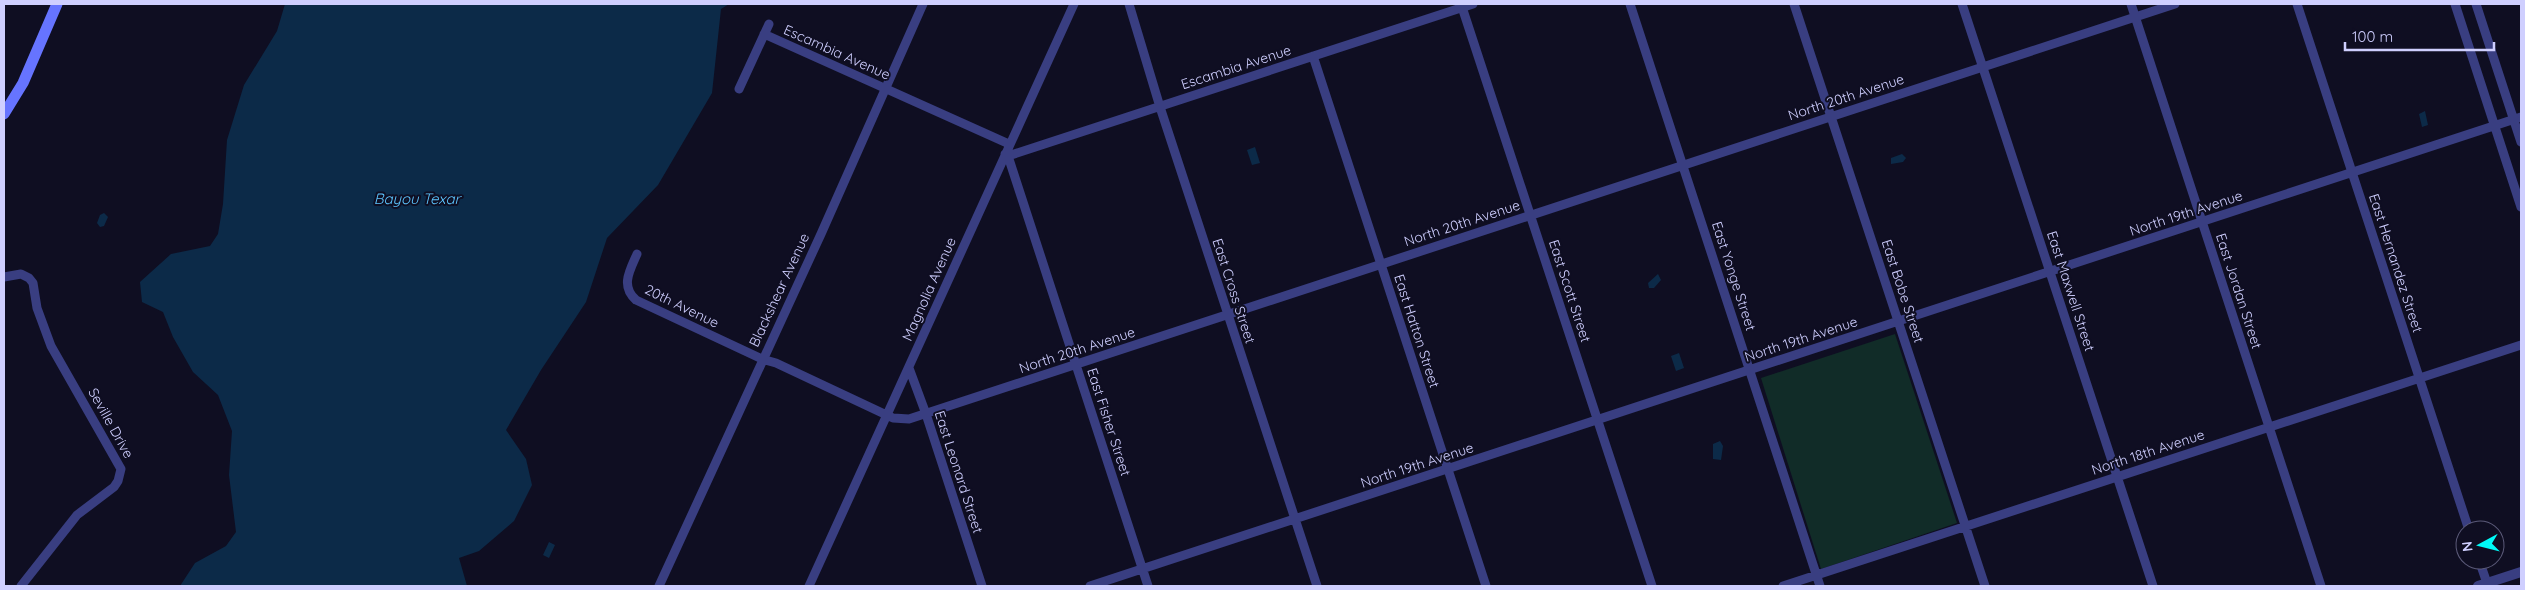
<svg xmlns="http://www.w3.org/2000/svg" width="2525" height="590" font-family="Quicksand,sans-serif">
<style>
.green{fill:#112c28}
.water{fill:#0c2a48}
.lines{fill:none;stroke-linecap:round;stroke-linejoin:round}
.minor{stroke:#393e81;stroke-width:9}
.tertiary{stroke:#393e81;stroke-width:10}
.secondary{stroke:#6674ff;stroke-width:11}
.labels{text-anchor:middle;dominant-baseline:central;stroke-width:4;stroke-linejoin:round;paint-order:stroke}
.street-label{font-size:14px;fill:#cfcfff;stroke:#0f0e22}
.water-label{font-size:15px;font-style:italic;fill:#5dc6ff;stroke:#0f0e22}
</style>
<rect width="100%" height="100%" fill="#0f0e22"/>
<path class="green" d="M1895,334L1957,523L1821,569L1761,378Z"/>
<path class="water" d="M285,4H729L721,9L712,93L658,185L607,238L586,302L541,370L506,430L526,459L532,485L514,521L479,551L459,558L467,586H180L195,563L226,546L236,532L229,475L232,431L218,395L193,372L173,337L163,312L142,302L140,282L171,254L210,246L218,234L223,204L227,140L244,85L277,31Z
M2425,111L2428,125L2422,127L2419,114Z
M1255,147L1260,163L1252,165L1247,150Z
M1902,154L1906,158L1903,162L1891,164V158Z
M104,213L108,217L104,226L100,227L97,223L100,215Z
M1658,274L1661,280L1654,288H1649L1648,283Z
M1679,353L1684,368L1676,371L1671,356Z
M1720,441L1723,446L1721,460L1713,459V444Z
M549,542L555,545L549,558L543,555Z"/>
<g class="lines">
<path class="minor" d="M1129,4L1160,107L1317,586
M1461,4L1652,586
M1630,4L1820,586
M1794,4L1985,586
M1962,4L2153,586
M2131,4L2321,586
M2297,4L2469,530
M2455,4L2521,207
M2476,4L2521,142
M764,34L1009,144
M1313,56L1486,586
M739,89L769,24
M1005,154L1008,156L1148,586
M1008,156L1473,4
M637,254C630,270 620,286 636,300L762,359L776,363L893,418L909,419L2175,4
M4,277L21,274L29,278L33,283L37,308L51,346L121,469L118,481L114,487L77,515L21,586
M909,368L926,414L982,586
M2479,560L2488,586
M659,586L821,234L923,4
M809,586L1074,4
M1090,586L2521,117
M1783,586L2521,345"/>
<path class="tertiary" d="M2478,586L2521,572"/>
<path class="secondary" d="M4,114L23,83L57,4"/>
</g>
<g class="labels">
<g class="street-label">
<text transform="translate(837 52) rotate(24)">Escambia Avenue</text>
<text transform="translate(1236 67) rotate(-18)">Escambia Avenue</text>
<text transform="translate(1846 97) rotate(-18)">North 20th Avenue</text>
<text transform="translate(2186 213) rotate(-18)">North 19th Avenue</text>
<text transform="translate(1462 223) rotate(-18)">North 20th Avenue</text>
<text transform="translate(2396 263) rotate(72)">East Hernandez Street</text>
<text transform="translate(1734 276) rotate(72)">East Yonge Street</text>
<text transform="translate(929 289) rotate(-66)">Magnolia Avenue</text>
<text transform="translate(779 290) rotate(-65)">Blackshear Avenue</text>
<text transform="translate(1234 291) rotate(72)">East Cross Street</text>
<text transform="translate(1570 291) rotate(72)">East Scott Street</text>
<text transform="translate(1903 291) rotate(72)">East Bobe Street</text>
<text transform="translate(2071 291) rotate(72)">East Maxwell Street</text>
<text transform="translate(2239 291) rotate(72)">East Jordan Street</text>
<text transform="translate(682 306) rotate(26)">20th Avenue</text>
<text transform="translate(1417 331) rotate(72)">East Hatton Street</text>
<text transform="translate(1801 339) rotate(-18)">North 19th Avenue</text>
<text transform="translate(1077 350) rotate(-18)">North 20th Avenue</text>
<text transform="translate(1109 422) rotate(72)">East Fisher Street</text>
<text transform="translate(111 423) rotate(61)">Seville Drive</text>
<text transform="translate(2148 452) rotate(-18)">North 18th Avenue</text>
<text transform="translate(1417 465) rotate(-18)">North 19th Avenue</text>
<text transform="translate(959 472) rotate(72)">East Leonard Street</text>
</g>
<g class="water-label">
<text x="417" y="198">Bayou Texar</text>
</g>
</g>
<rect width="2525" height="590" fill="none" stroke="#cfcfff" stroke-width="10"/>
<g transform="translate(2480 545) rotate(263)"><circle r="24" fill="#0f0e22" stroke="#5c5b7a"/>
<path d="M0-4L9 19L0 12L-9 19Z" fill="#00faf7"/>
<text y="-8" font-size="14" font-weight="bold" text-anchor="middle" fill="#cfcfff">N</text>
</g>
<path d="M2345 42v8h149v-8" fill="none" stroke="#cfcfff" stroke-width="2.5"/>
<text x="2352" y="42" font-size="15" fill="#cfcfff" stroke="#0f0e22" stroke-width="4" paint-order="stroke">100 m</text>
</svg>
